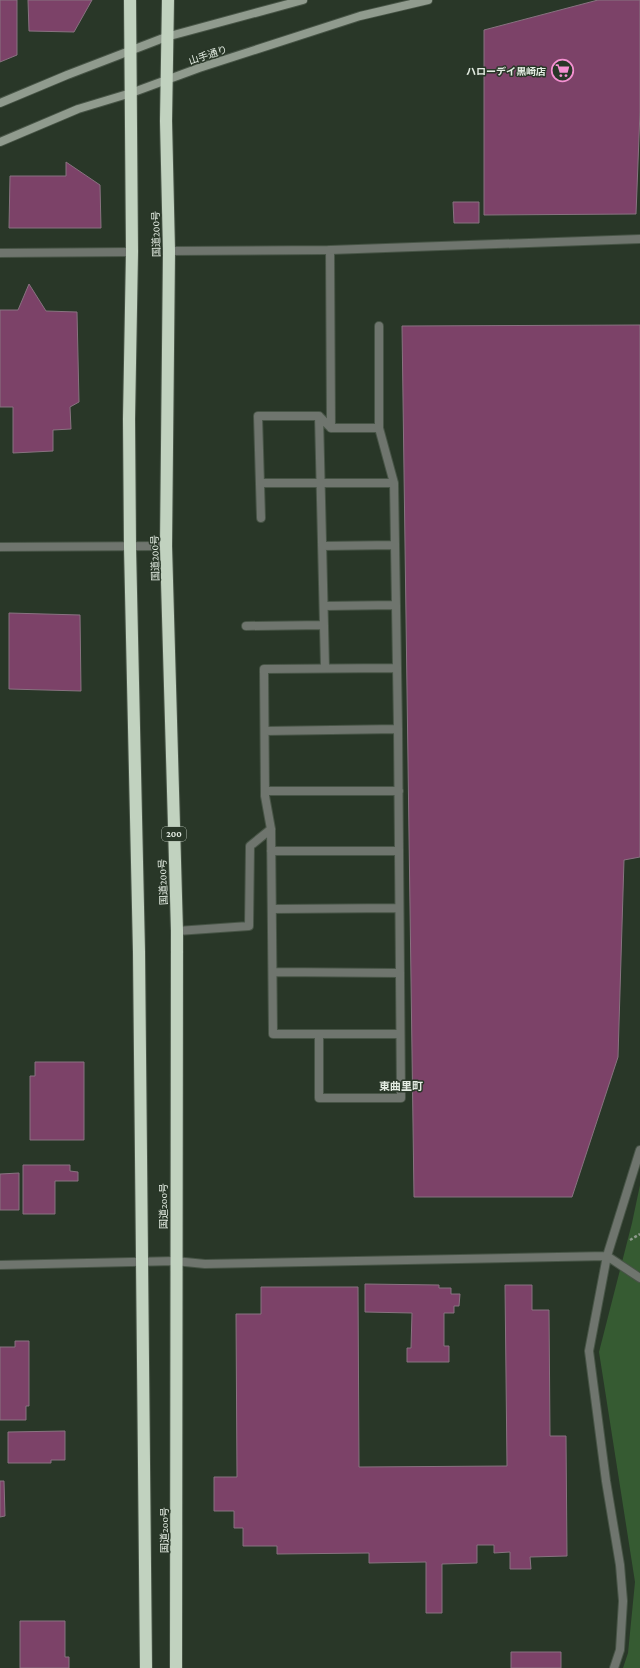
<svg xmlns="http://www.w3.org/2000/svg" width="640" height="1668" font-family="'Crimson Pro','Noto Sans JP',serif">
<style>
.green{fill:#365b32}
.building{fill:#7c4268;stroke:#887380}
.lines{fill:none;stroke-linecap:round;stroke-linejoin:round}
.lane-casing{stroke:#475446;stroke-width:10}
.street-casing{stroke:#475446;stroke-width:10}
.secondary-casing{stroke:#475446;stroke-width:10}
.highway-casing{stroke:#475446;stroke-width:14}
.path{stroke:#8e998d;stroke-width:2.5;stroke-dasharray:3 2;stroke-linecap:butt}
.lane{stroke:#6f756e;stroke-width:8}
.street{stroke:#6f756e;stroke-width:8}
.secondary{stroke:#909b8e;stroke-width:8}
.highway{stroke:#c1d2bf;stroke-width:12}
.labels{text-anchor:middle;dominant-baseline:central;stroke-width:3;stroke-linejoin:round;paint-order:stroke}
.shield{fill:#293728;stroke:#abb6aa;stroke-width:1}
.shield-label{font-size:9px;font-weight:bold;fill:#e3ece2}
.street-label{font-size:10px;fill:#e3ece2;stroke:#293728}
.poi-label{font-size:10px;font-weight:bold;fill:#e3ece2;stroke:#293728;text-anchor:end}
.neighbourhood-label{font-size:11px;font-weight:bold;fill:#e3ece2;stroke:#293728}
</style>
<rect width="100%" height="100%" fill="#293728"/>
<path class="green" d="M640,1185V1668H623L628,1653L635,1582L599,1352L632,1223Z"/>
<path class="building" d="M0,0H17V55L0,62Z
M28,0H92L74,32L29,31Z
M598,0H640V111L636,214L484,215V30Z
M66,162L100,185L101,228H9L10,176H66Z
M453,202H479V223H454Z
M29,284L46,311L77,312L79,402L70,407L71,429L53,430V451L13,453V407H0V310H18Z
M640,325V857L624,860L618,1057L572,1197H414L402,326Z
M9,613L80,615L81,691L9,689Z
M35,1062H84V1140H30V1076H35Z
M23,1165H70V1171L78,1172V1181H55V1214H23Z
M19,1173V1210H0V1174Z
M365,1284L439,1285V1288H451V1294H460L459,1306H454V1313H444V1346H449V1362H407V1348H411L412,1313L365,1312Z
M505,1285H532V1310H549L550,1436H566L567,1556L530,1557L531,1569H510V1552L494,1553V1545H477V1563L442,1564V1613H426V1562L369,1563V1553L277,1554V1546H243V1528H234V1511H214V1477H237L236,1314H261V1287H358L359,1467L507,1466Z
M15,1341H29V1406H26V1420H0V1347H15Z
M65,1431V1460H51V1463H8V1432Z
M0,1481H4L5,1516L0,1517Z
M20,1621H65V1657H69V1668H20Z
M511,1652H561V1668H511Z"/>
<g class="lines">
<defs>
<path id="lane" d="M330,250L331,428H379L394,483L398,729L401,1098H319V1034H400
M379,326V428
M319,416L325,668
M260,483H394
M261,518L258,416H319L331,428
M322,546L395,545
M324,606L396,605
M246,626L324,625
M265,731L398,729
M265,791H399
M271,851H399
M272,909L399,908
M177,931L249,926L250,846L271,829
M273,972L400,973
M319,1034H273L271,829L265,796L264,669L397,668"/>
<path id="street" d="M169,251L330,250L640,239
M0,253L132,252
M0,547L166,546
M0,1265L175,1261L205,1264L607,1256L640,1278
M614,1668L620,1650L623,1601L620,1565L606,1481L589,1351L607,1256L640,1150"/>
<path id="secondary" d="M0,103L67,75L166,37L303,0
M0,142L78,109L131,93L199,68L360,16L428,0"/>
<path id="highway" d="M130,0L132,252L129,419L130,547L139,952L146,1668
M168,0L166,121L169,251L166,546L177,931L176,1668"/>
</defs>
<use href="#lane" class="lane-casing"/>
<use href="#street" class="street-casing"/>
<use href="#secondary" class="secondary-casing"/>
<use href="#highway" class="highway-casing"/>
<path class="path" d="M630,1240L640,1234"/>
<use href="#lane" class="lane"/>
<use href="#street" class="street"/>
<use href="#secondary" class="secondary"/>
<use href="#highway" class="highway"/>
</g>
<defs>
<symbol id="supermarket-ring" viewBox="-11 -11 22 22"><circle r="9.5" fill="#293728" stroke="#f591d2" stroke-width="1.5"/><path d="M-6-5.5h2.5l.6 2H6L4.5 2H-2.5L-4.4-4H-6ZM-1.5 3.2a1.3 1.3 0 1 0 .1 0ZM3 3.2a1.3 1.3 0 1 0 .1 0Z" fill="#f591d2"/></symbol>
</defs>
<g fill-rule="evenodd">
<use href="#supermarket-ring" x="550" y="58" width="25" height="25"/>
</g>
<g class="labels">
<rect class="shield" x="162" y="827" width="24" height="14" rx="3"/>
<g class="shield-label">
<text x="174" y="834">200</text>
</g>
<g class="street-label">
<text transform="translate(208 55) rotate(-18)">山手通り</text>
<text transform="translate(156 234) rotate(-91)">国道200号</text>
<text transform="translate(155 558) rotate(-91)">国道200号</text>
<text transform="translate(163 882) rotate(-92)">国道200号</text>
<text transform="translate(163 1206) rotate(-90)">国道200号</text>
<text transform="translate(164 1530) rotate(-90)">国道200号</text>
</g>
<g class="poi-label">
<text x="546" y="71">ハローデイ黒崎店</text>
</g>
<g class="neighbourhood-label">
<text x="401" y="1086">東曲里町</text>
</g>
</g>
</svg>
